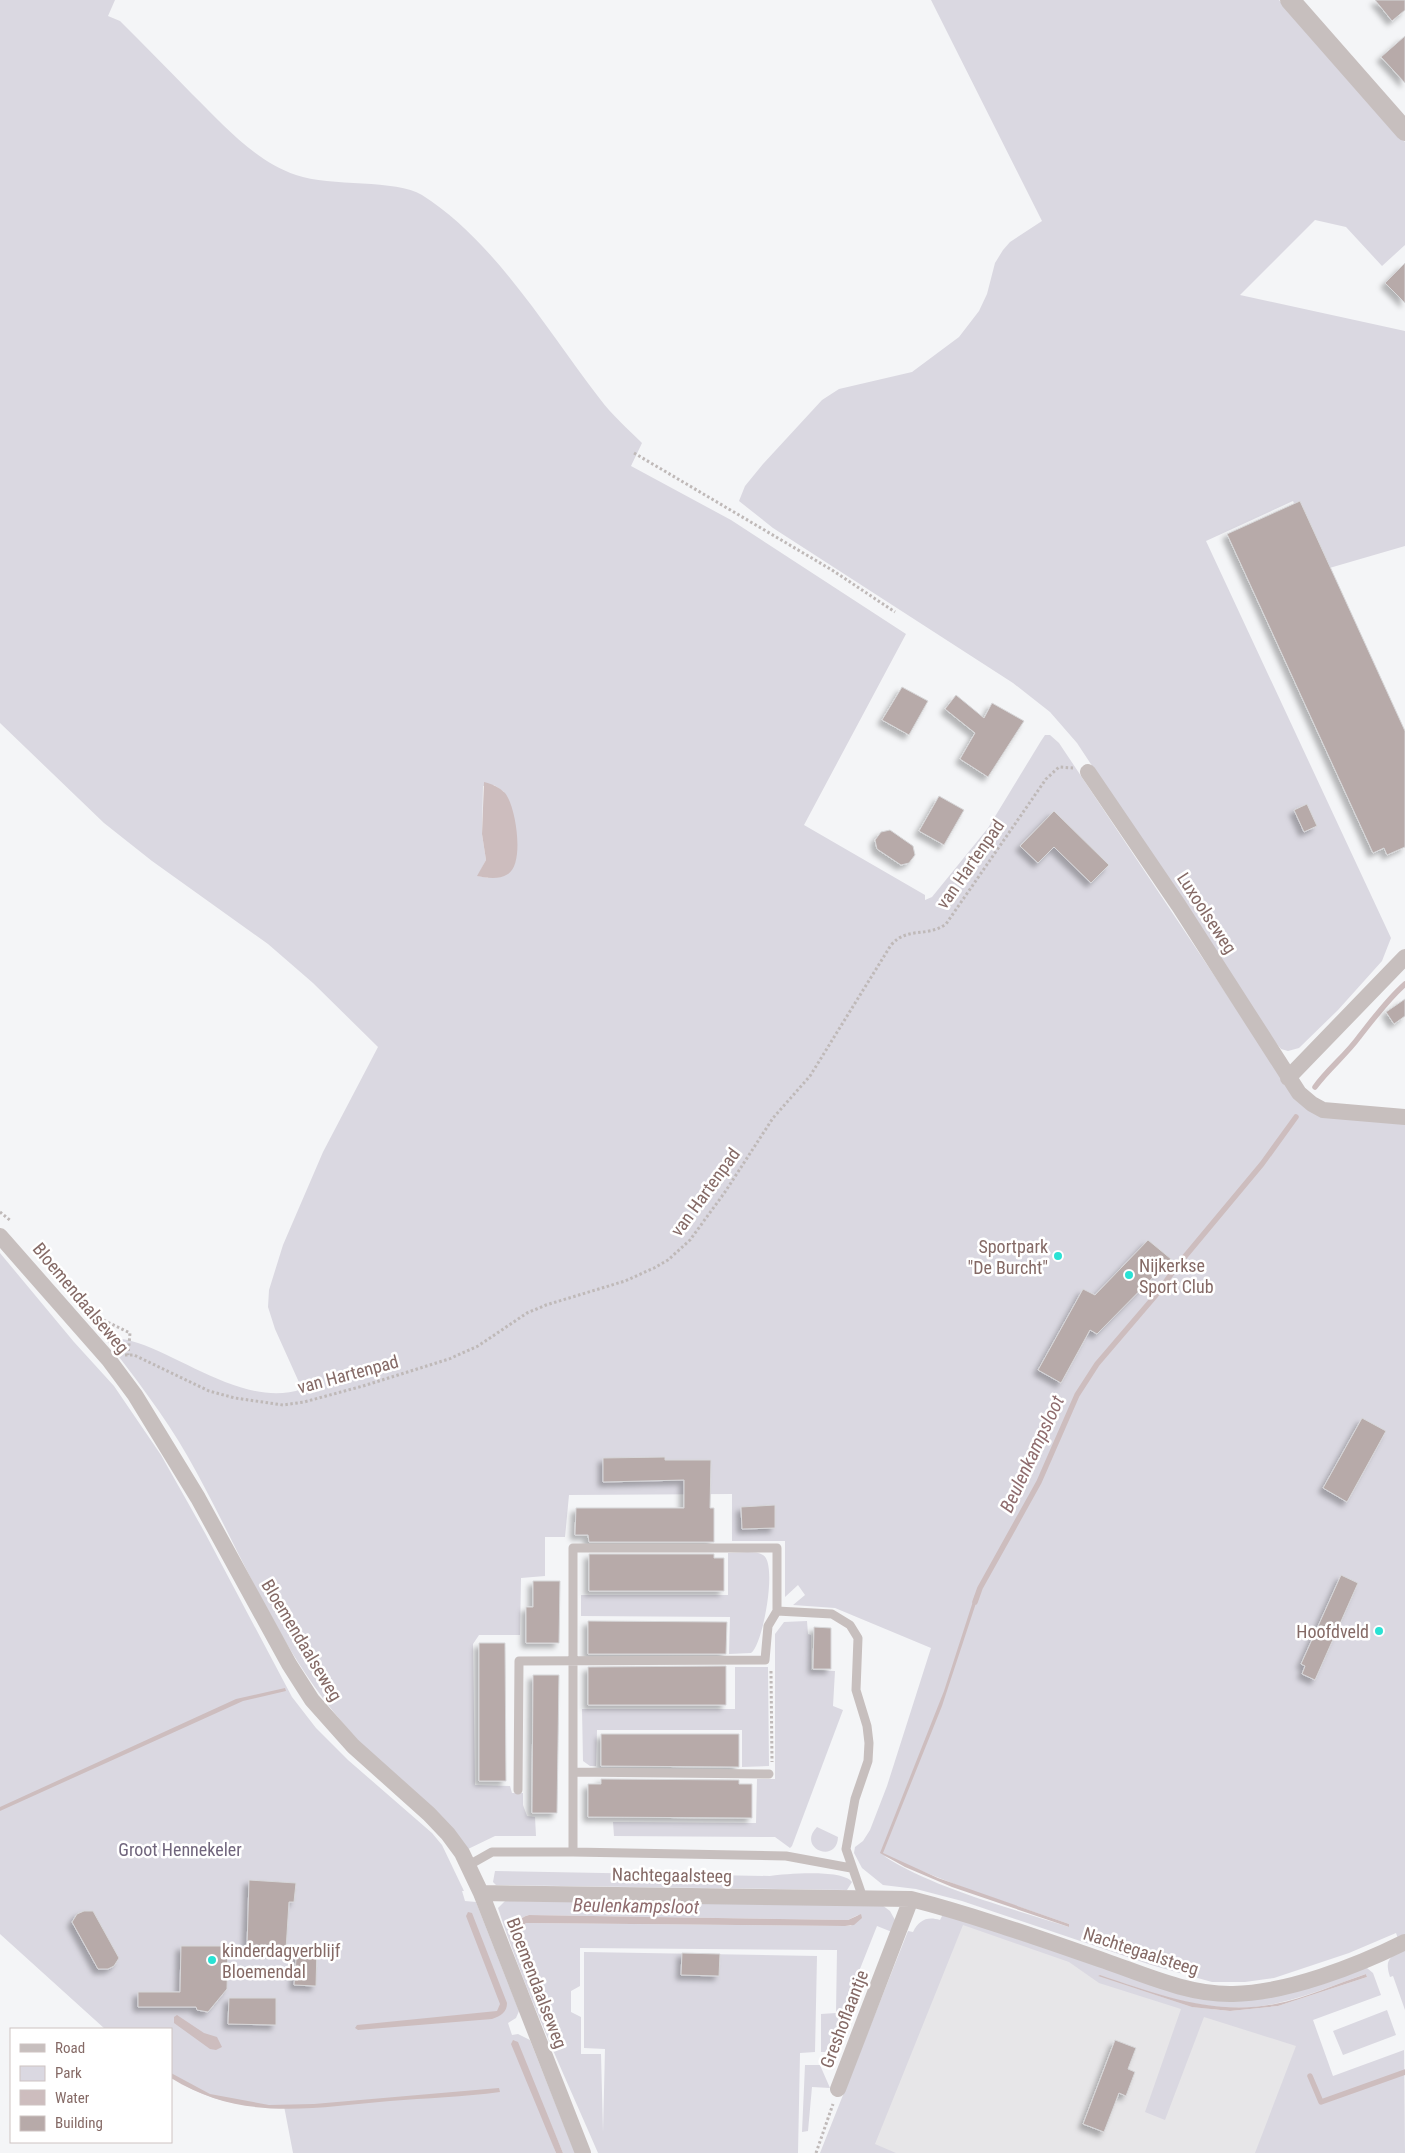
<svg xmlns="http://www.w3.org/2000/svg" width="1405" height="2153" font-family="'Roboto Condensed',sans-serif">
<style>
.built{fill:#e7e6e8}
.green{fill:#dad8e1;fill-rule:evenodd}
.water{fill:#cdbdbe}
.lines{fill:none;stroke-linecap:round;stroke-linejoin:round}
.stream{stroke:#cdbdbe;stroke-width:5.5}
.building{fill:#b7aaa9;stroke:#d7d7d9;filter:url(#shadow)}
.path{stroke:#bfb9b8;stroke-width:3;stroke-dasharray:2.5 2.5;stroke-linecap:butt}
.service{stroke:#c7bfbe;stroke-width:9}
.minor{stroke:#c7bfbe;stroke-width:16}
.tertiary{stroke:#c7bfbe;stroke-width:20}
.poi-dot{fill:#29e2d4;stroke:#fff;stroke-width:2}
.labels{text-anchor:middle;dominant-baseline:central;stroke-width:5;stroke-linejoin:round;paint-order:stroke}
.street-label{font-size:18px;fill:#856a66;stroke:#fff}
.poi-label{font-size:18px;fill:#856a66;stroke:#fff;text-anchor:end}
.park-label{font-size:18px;fill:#70657c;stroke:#fff}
.water-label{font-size:19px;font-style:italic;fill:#8f6c6e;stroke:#fff}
</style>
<defs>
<filter id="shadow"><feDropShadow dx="-4.5" dy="4.5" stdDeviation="2.5" flood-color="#0004"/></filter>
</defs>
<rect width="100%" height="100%" fill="#f4f5f7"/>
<path class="built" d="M946,1914L1304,2042L1260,2153H840Z"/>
<path class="green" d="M0,0H115L108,16L120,21C144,45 168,69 192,94C223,124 254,161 296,175C331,187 396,179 422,195C495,241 548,332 600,399C612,415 628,429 642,443L631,466L731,520L906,634L804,825L925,895V900L932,897L988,828L1041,741L1045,735H1050L1059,743L1298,1101L1405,1123V2010L1393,1976L1390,1977C1385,1961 1388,1958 1402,1950L1396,1933L1349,1953L1274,1978L1245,1982H1212L1151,1965L962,1901L916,1889L883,1885L862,1868L854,1853L855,1847L863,1841L870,1830L887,1786L931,1648L835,1608L793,1605L805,1595L798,1585L785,1597V1541H732V1494L569,1495L565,1537H545V1576L521,1578L520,1635H479L473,1644L475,1785L510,1786L512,1793H523V1805L527,1816L535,1817L536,1836H495L466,1850C414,1797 357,1747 314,1686C264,1615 231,1533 188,1457C164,1415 133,1375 103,1336C115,1338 127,1339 138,1343C186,1359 249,1408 302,1389L275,1329L268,1307L269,1290L283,1245L323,1152L378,1047L313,983L268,944L152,861L104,823L0,723ZM494,785L504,792L488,878L478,876L486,860L482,834L483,786ZM884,1856L967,1889L1069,1924V1927C1011,1908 935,1889 884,1856Z
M931,0H1279L1405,142V245L1382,266L1346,227L1315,220L1240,295L1405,331V546L1326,569L1293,501L1206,541L1391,938L1382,961L1338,1010L1299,1048L1288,1051L1281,1049L1271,1037L1077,743L1050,712L1013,683L773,528L739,501L745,486L763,464L822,400L839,389L912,372L959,337L979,311L987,294L995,263L1003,250L1010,242L1042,221Z
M0,1253L74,1342L114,1386L161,1455L205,1533L292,1697L316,1728L348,1760L432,1833L442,1845L464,1891H462L465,1901L476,1902L519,2011L516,2018L508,2023L512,2035L518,2034L530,2040L575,2153H563L515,2040L556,2153H293L284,2106C236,2105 212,2103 171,2077V2029H105L0,1934Z
M728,1553C737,1553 755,1550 763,1555C778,1563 763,1645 751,1653L729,1654L730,1617L581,1616V1595H728Z
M807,1621L808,1634L811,1635V1670L835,1671L833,1706L843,1710L792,1846L790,1848L775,1837L614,1836L613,1822L756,1823L757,1779H775V1634L784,1622Z
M735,1667H768L769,1766L742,1767V1730H597L596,1766H590L583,1761L582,1709H735Z
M817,1827L838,1837C837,1865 796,1848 817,1827Z
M495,1871L770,1876C786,1874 842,1869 852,1882L847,1890L496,1885L493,1882Z
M505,1901L882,1905L890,1911L895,1920L892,1932L877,1926L827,2052H821V2014L836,2013L837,1950L580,1948V1986L571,1991V2012L581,2017V2054H601L603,2132L605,2049L584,2048V1952L817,1956L815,2052L800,2053L798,2153H598C563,2072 525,1992 498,1908ZM529,1915L848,1920L858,1915L851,1926H845L526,1923L520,1929L519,1937L555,2030L550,2032L512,1937C515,1926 517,1918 529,1915Z
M943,1914L1187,1995L1367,1968L1373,1973L1381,1995L1313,2020L1333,2076L1404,2050L1405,2153H1255L1296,2046L1204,2017L1165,2120L1145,2112L1181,2009L1099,1983L1069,1962L963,1925L875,2144L896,2153H820L908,1931L913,1932C919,1920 927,1916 940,1920ZM1366,1974L1367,1977L1278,2006L1230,2011L1192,2007L1098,1976L1100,1975C1158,1995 1216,2018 1278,2003C1308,1996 1337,1984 1366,1974Z
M1387,2010L1396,2035L1343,2055L1333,2031Z
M805,2065H820L830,2088L812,2087L808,2131L802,2132Z"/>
<path class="water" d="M484,782C492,784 499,787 505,793C516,806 525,864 508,874C498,880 488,878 477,876L486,860L482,834Z
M975,1595L978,1597L942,1706L883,1853L938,1878L1069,1924V1927L952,1887L905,1867L880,1853L944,1691Z
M285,1688L286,1691L243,1701L0,1811V1807L236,1699Z
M468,1912L472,1913L507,2003C507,2012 501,2016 492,2019L358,2030L355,2028L357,2025L497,2011L500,2004L466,1916Z
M861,1914L862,1918L854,1925L845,1926L526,1923L520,1929L519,1937L556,2029L550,2032L512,1937C512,1926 518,1918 529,1915L848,1920Z
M1366,1974L1367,1977L1278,2006L1230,2011L1192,2007L1098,1976L1100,1975C1157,1994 1213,2016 1275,2004C1306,1998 1336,1984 1366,1974Z
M177,2015L204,2033L217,2037L222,2047L216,2050L210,2049L174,2023V2017Z
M513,2040L518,2042L563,2153H556L511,2044Z
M171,2073L210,2094L269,2105L314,2104L499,2088L500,2092C464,2097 426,2098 390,2101C311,2108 242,2122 171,2078Z"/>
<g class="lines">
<path class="stream" d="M1315,1087C1328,1069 1346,1055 1359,1037C1374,1018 1387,1000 1405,984
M975,1602L980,1588L1039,1482L1077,1395L1097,1364L1156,1295L1177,1266L1262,1164L1296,1117
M1310,2076L1321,2102L1405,2072"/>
</g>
<path class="building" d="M1375,0H1405V10L1392,21Z
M1405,36V83L1381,57Z
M1405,263V303L1385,283Z
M1300,501L1405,731V847L1387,855L1384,848L1373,853L1227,534Z
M902,687L928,701L909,735L882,720Z
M956,695L984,718L992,703L1024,721L988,777L960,759L975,733L945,709Z
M939,796L964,810L944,845L919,831Z
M1307,804L1317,826L1304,832L1294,810Z
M1054,811L1109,865L1091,883L1054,847L1038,863L1020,846Z
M890,830L913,846L915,855L909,863L901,865L877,849L875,840L881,832Z
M1405,999V1016L1394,1024L1386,1012Z
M1148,1240L1171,1259L1097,1334L1090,1330L1061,1383L1038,1370L1083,1289L1095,1295Z
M1362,1418L1386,1431L1347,1502L1323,1488Z
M665,1457V1460H711L710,1508H714V1542H589L588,1535H575L576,1508H684V1480L603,1482V1458Z
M775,1505V1528L742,1529L741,1507Z
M589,1554H714V1558H724V1591H589Z
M1341,1575L1358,1583L1315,1680L1302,1674L1305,1666L1301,1664Z
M533,1581H560L559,1643H526V1607H533Z
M588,1621L727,1622L726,1654H588Z
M814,1627L831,1628V1669H813Z
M479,1643H505L506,1781H479Z
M726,1666V1705H588V1667Z
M533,1675H559L557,1813H532Z
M601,1734H739V1767L601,1766Z
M601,1779L739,1780V1784H752V1818L588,1817V1784H601Z
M249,1880L296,1883L294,1902H289L286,1950L247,1948Z
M84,1911H93L119,1958L114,1966L108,1969H98L72,1922L77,1914Z
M181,1946H228L227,1989L208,2012L197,2010L196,2007H138V1992H180Z
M297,1947L317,1948L316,1986L294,1985Z
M682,1953L720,1954L719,1976L681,1975Z
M229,1998H276V2025L228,2024Z
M1115,2040L1136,2048L1128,2069L1135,2072L1126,2096L1119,2093L1104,2132L1083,2124Z"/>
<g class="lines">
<path class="path" d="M634,453L832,570L895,612
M0,1212L11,1221
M88,1308L95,1316L130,1333L128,1355
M125,1355H134L209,1391L235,1398L283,1405L304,1402L363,1386L449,1359L478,1346L527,1313L546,1305L625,1281L654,1268L668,1260L690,1240L725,1192L773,1118L810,1076L891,945C908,926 926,938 946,924L1046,779L1059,767L1073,768
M771,1671L772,1762
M816,2153L833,2104"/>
<path class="service" d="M573,1772L769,1774
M518,1790L519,1661L765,1660L768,1626L777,1611
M573,1852V1548H777V1611L832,1614L850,1625L858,1638L856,1690L867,1726L869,1743L868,1761L855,1799L846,1849L863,1898
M469,1865L492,1852H573L786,1856L851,1868"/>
<path class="minor" d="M1088,772L1179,906L1299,1093L1312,1104L1323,1110L1405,1117
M1288,1078L1405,957
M0,1236L109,1360L135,1395L198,1498L289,1664L312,1700L353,1746L429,1814L448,1834L462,1853L481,1893L583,2153
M481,1893L911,1899C977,1916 1041,1939 1105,1961C1145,1975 1189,1995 1233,1994C1287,1993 1357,1966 1405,1942
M838,2089L911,1899"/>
<path class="tertiary" d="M1290,0L1405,131"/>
</g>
<g class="poi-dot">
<circle cx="1058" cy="1256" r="5"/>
<circle cx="1129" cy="1275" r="5"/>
<circle cx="1379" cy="1631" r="5"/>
<circle cx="212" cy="1960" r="5"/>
</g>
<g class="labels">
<g class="street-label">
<text transform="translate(970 864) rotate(-55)">van Hartenpad</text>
<text transform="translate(1207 913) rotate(57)">Luxoolseweg</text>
<text transform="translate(705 1192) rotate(-54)">van Hartenpad</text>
<text transform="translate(81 1298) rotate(50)">Bloemendaalseweg</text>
<text transform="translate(348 1374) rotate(-15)">van Hartenpad</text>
<text transform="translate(302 1640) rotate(59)">Bloemendaalseweg</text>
<text transform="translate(672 1875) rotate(1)">Nachtegaalsteeg</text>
<text transform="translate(1141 1951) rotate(18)">Nachtegaalsteeg</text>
<text transform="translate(537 1983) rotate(69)">Bloemendaalseweg</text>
<text transform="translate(844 2019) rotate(-69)">Greshoflaantje</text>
</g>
<g class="poi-label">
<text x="1048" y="1246">Sportpark<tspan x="1048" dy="21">"De Burcht"</tspan></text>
<text x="1139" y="1265" text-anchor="start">Nijkerkse<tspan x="1139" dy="21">Sport Club</tspan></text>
<text x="1369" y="1631">Hoofdveld</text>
<text x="222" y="1950" text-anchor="start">kinderdagverblijf<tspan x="222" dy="21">Bloemendal</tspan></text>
</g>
<g class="park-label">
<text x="180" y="1849">Groot Hennekeler</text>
</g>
<g class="water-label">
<text transform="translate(1032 1454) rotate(-65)">Beulenkampsloot</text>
<text transform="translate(636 1906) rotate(1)">Beulenkampsloot</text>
</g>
</g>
<rect x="10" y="2028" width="162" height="115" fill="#ffffff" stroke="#cec3c2"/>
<rect x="20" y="2044" width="25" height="8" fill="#c7bfbe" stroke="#cec3c2"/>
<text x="55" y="2053" font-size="15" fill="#856a66">Road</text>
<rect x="20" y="2066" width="25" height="15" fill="#dad8e1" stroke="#cec3c2"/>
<text x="55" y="2078" font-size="15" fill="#856a66">Park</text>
<rect x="20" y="2090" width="25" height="15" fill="#cdbdbe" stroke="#cec3c2"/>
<text x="55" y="2103" font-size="15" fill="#856a66">Water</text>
<rect x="20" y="2116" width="25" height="15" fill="#b7aaa9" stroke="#cec3c2"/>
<text x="55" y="2128" font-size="15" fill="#856a66">Building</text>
</svg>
